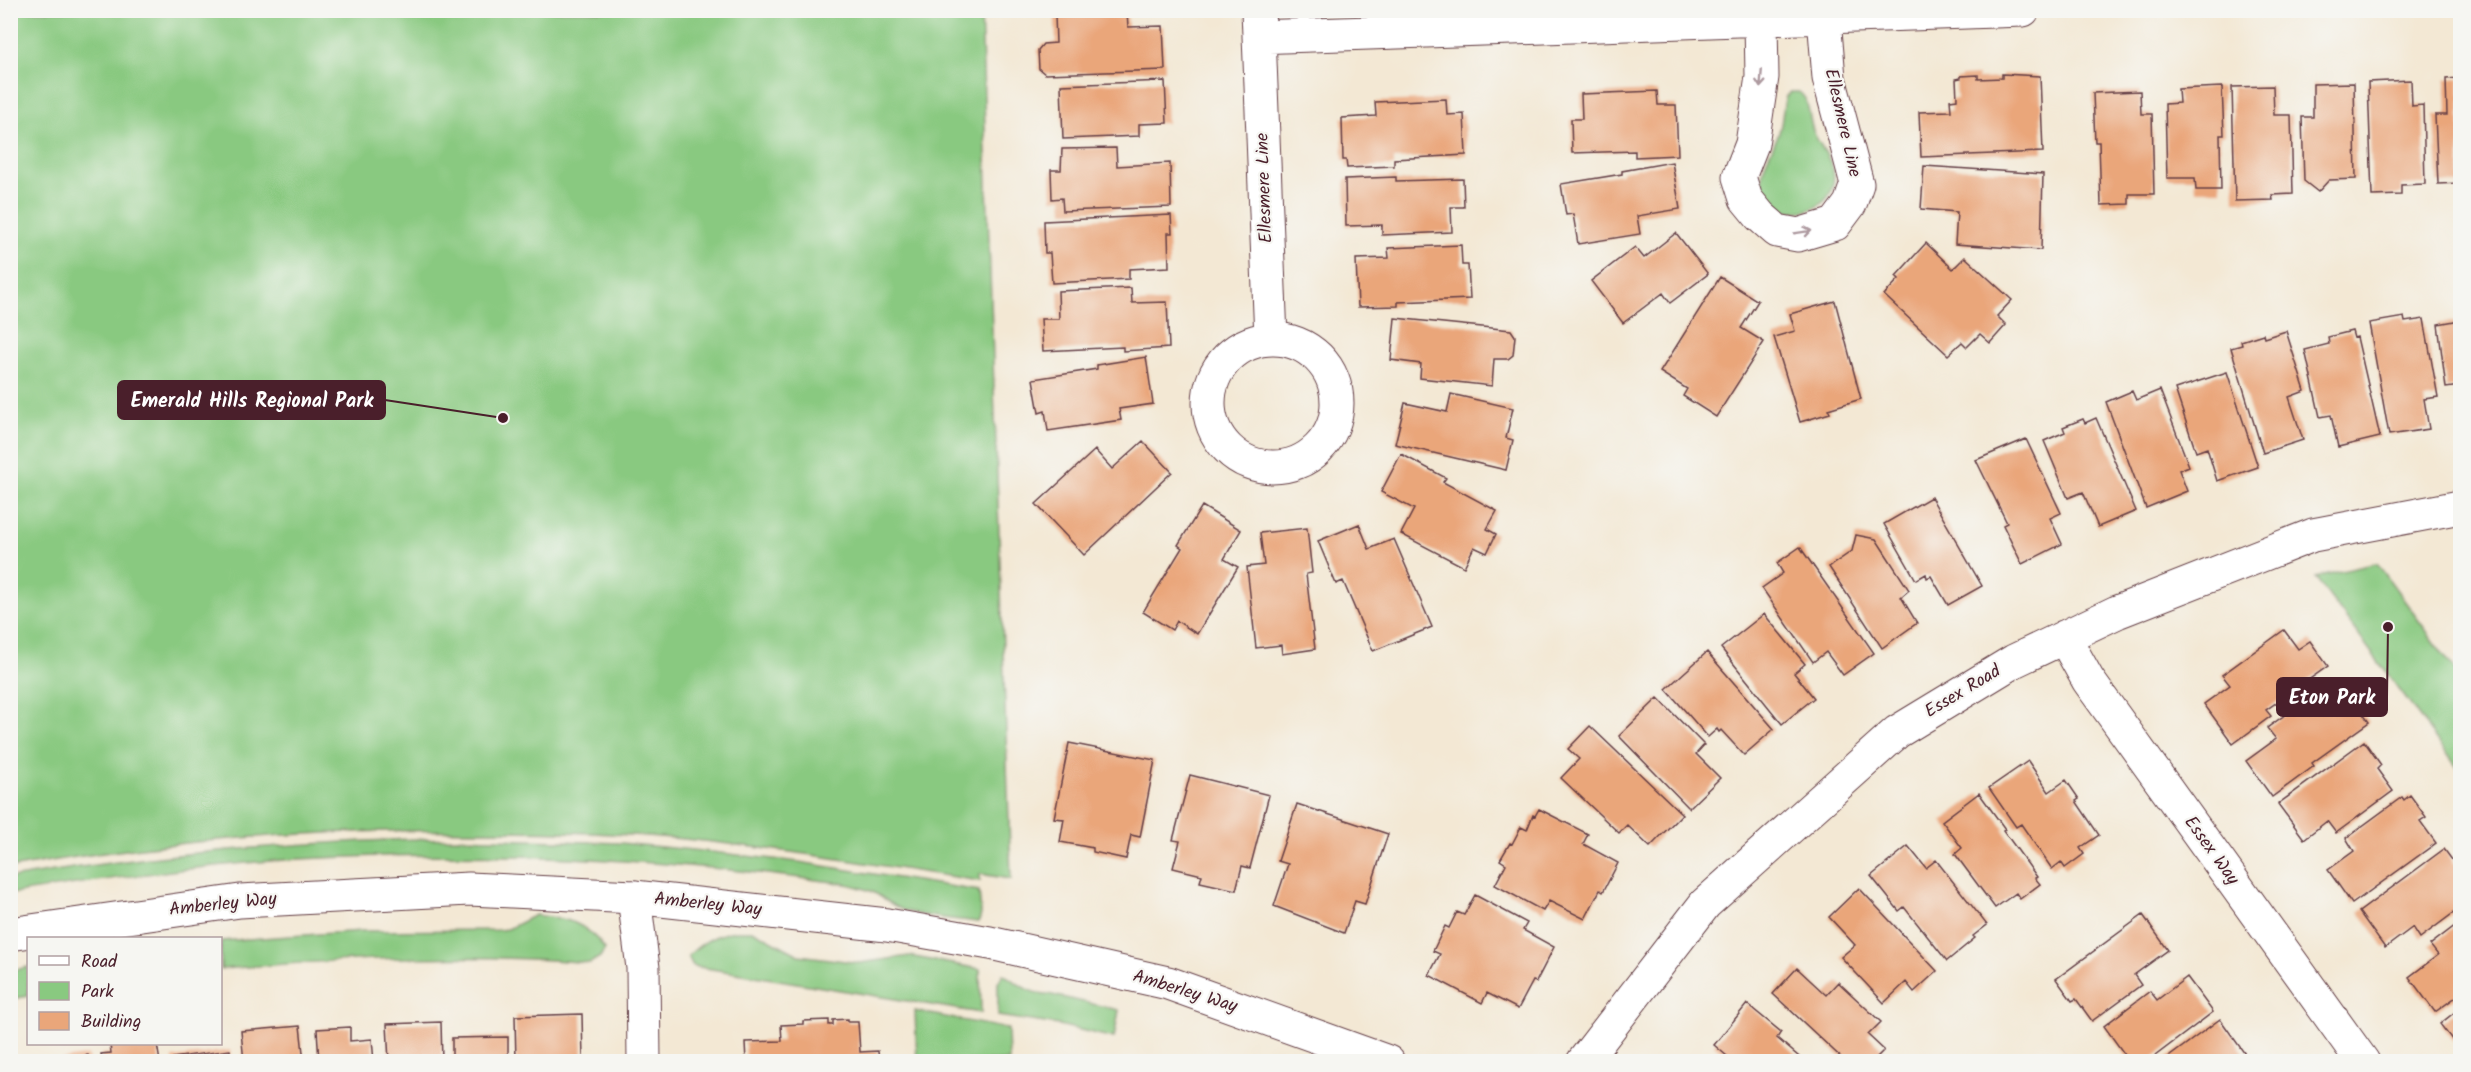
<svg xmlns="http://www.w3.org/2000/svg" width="2471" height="1072" font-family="Kalam,sans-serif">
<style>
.green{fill:#89c980;stroke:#6a7456;stroke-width:1.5}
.building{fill:#eaa67a}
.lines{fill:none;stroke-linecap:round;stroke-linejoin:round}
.minor-casing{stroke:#633d44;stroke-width:35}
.tertiary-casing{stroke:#633d44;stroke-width:35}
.minor{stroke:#fff;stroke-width:33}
.tertiary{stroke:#fff;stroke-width:33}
.oneway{stroke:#ae9aa0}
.labels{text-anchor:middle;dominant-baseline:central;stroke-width:4.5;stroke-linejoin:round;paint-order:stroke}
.street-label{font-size:18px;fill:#4a1f2b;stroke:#f6f6f2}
.leader{fill:none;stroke:#4a1f2b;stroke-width:2}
.callout-dot{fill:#4a1f2b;stroke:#f6f6f2;stroke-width:2}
.callout{fill:#4a1f2b;stroke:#4a1f2b;stroke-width:2}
.callout-label{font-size:20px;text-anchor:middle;font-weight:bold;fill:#fff}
</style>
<rect width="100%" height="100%" fill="#f6f6f2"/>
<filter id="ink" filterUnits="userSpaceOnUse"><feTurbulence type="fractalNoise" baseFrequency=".0167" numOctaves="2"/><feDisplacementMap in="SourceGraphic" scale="12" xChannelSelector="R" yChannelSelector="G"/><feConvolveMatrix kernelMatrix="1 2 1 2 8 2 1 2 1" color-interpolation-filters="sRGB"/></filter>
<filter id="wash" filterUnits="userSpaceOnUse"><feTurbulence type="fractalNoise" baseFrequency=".008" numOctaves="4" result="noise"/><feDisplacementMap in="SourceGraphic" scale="24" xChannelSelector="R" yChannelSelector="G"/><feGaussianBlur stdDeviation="1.35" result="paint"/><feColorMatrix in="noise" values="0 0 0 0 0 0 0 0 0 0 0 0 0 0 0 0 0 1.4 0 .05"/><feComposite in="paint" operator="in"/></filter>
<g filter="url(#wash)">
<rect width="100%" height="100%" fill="#f3e8d4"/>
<path class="green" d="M10,11H981L1011,879L980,874V881C882,866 783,849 684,839C619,833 554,831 488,831C328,828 168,839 11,868Z
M1791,92H1799C1811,100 1808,120 1814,133C1820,146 1830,157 1833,170C1842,221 1763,226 1762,180C1762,163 1774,148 1779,132C1783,121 1782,108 1786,96Z
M2377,563L2460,677V771L2315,577Z
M458,838L621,843L703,851L799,862L979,891L981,914L979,922C955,919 930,918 906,911C893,908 882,895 868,890C847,882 822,881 800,878C634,857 466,850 299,859C202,865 106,879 11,894V878C159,852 308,841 458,838Z
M535,915C568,919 585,921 605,949L600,957L590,963C467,952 343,959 221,969V941L362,931L498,930L508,929Z
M736,931H754L799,955L860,963L909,956L980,969L981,1013L693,966L688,956C702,942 716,934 736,931Z
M28,967V996L11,999V971Z
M1003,974C1019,983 1029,995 1048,994L1119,1010L1114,1038L1059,1025L998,1016V983Z
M915,1011L1008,1029L1009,1061H917Z"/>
<g id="blocks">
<path class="building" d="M1127,13L1128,27L1163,26L1165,70L1045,74L1039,69L1038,50L1043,44L1056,43L1055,15Z
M2002,74L2040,76L2043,152L1921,157L1919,112L1951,111L1950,100L1957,99L1956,79L1961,78V76L1978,75V79L2002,78Z
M2460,78V183L2438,184L2435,115H2447L2446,79Z
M2411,80L2412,106L2423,105L2425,184L2401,185V195L2372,196L2368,82Z
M1165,81L1167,123L1139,124V136L1063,139L1061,85Z
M2354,83L2356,179L2329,180L2318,192L2304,181L2302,117H2313V84Z
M2273,86L2274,115H2291L2293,194L2272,195L2273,200L2235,201L2232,87Z
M2222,87L2224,135H2220L2221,190H2196L2195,178H2167L2165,104L2179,103L2178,89Z
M1657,91L1658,105H1676L1678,155L1635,157V151L1572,153L1571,119H1582L1581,94Z
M2140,91L2141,114H2152L2154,194H2129V204L2101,205L2099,142H2095L2093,93Z
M1446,99L1447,115L1464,114L1466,155L1394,159V166L1347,168L1346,160H1343L1342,118L1376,116L1375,102Z
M1116,148L1117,166L1170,163L1171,207L1063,211L1062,198L1052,199L1051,170H1061L1062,149Z
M1672,162L1680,209L1637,216L1640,234L1578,244L1573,214L1566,215L1561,184L1622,174V171Z
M1924,166L2043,174L2041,250L1955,244L1957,212L1921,209Z
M1396,177V181L1463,179L1464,207H1451L1452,232L1382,235V225L1346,226L1345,179Z
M1171,215L1172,233H1168L1169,267L1129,269V279L1052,283L1050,253H1045L1044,221Z
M1676,233L1708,274L1670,303L1663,293L1623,323L1591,281L1635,247L1644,258Z
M1926,243L1953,269L1965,257L2012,300L1997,316L2006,325L1990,343L1980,334L1967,347L1962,342L1948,355L1884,295L1899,279L1896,276Z
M1461,245L1462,265H1468L1470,299L1398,302V306L1358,307L1356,259L1389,258L1388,248Z
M1720,277L1758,301L1741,328L1764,342L1716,417L1683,396L1687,389L1660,372Z
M1131,288L1132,303L1167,302L1169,348L1123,351V347L1043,351L1041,319H1059L1058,291Z
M1835,301L1861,399L1828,409L1830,413L1800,422L1774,337L1795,331L1790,314Z
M2404,317L2405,322L2424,319L2438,397L2424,399L2429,429L2389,435L2369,323Z
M1395,318L1511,330L1515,336L1513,355L1508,359H1494L1492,386L1420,378L1421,364L1391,360Z
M2460,320V386L2446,388L2438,324Z
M2286,331L2305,391L2289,397L2303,440L2263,453L2231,348L2242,345L2241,341L2263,334L2264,338Z
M2352,331L2354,338L2357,337L2380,437L2338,447L2331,415L2320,417L2305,350L2329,344L2328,337Z
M1146,357L1153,404L1119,409L1121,420L1048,431L1045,411L1039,413L1033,379L1097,369V365Z
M2227,372L2258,467L2217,481L2207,448L2196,452L2175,389Z
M2160,390L2189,466L2179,470L2187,491L2146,508L2106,402L2132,391L2136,400Z
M1451,394L1513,408L1506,438L1513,440L1506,470L1395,444L1405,403L1447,412Z
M2096,418L2136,511L2098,527L2083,492L2068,498L2044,441L2065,432L2063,427L2083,419L2085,423Z
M2026,439L2061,513L2050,518L2062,544L2022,564L2003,525L2007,523L1976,460Z
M1143,441L1172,472L1084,555L1036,504L1095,450L1112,469Z
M1401,454L1446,478L1443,482L1497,511L1487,529L1496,534L1487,553L1474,547L1464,567L1401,534L1414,509L1381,492Z
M1931,497L1982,586L1948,605L1931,576L1927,578L1926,574L1916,580L1884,524Z
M1202,506L1241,530L1224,559L1238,567L1197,634L1177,621L1172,630L1143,612L1182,548L1178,545Z
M1359,524L1369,549L1394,539L1432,627L1373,651L1343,581L1336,584L1318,541Z
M1307,528L1312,573L1306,574L1315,649L1282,654L1281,645L1256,648L1247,567L1264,565L1260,533Z
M1856,535L1876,539L1909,590L1901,597L1917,623L1882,648L1829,567L1852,551Z
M1800,547L1874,653L1843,675L1826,652L1813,662L1762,588L1783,573L1777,563Z
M1764,614L1805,664L1794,673L1814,698L1782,724L1721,648Z
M2284,630L2298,649L2310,641L2328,666L2266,710L2271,716L2233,744L2204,704L2230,685L2222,675Z
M1707,652L1774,729L1744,755L1721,730L1719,732L1717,729L1708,737L1666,689Z
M2333,680L2343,695L2347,692L2369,722L2312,763L2314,766L2272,797L2246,761L2276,739L2267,728Z
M1658,698L1704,745L1696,754L1720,778L1689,808L1619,736Z
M1590,726L1682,814L1650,847L1627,825L1619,833L1561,778L1579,759L1568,749Z
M2364,741L2381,765L2377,769L2393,791L2336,833L2327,821L2304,839L2278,804Z
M1069,743L1155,760L1140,837L1131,835L1126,859L1093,852V848L1060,842L1064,819L1054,818Z
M2028,761L2049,792L2066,780L2079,799L2076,801L2099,835L2080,848L2084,854L2065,868L2061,862L2052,869L2021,824L2016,827L1989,788Z
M1190,775L1269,795L1250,868L1242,866L1236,890L1200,882L1202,875L1173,868L1180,841L1173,840Z
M1979,793L2005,829L2003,830L2037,877L2035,878L2040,884L2020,899L2016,893L1995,908L1955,854L1962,848L1942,821Z
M2410,795L2426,817L2420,821L2436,843L2352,904L2328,870L2354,851L2346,838L2402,797L2404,800Z
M1297,804L1388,834L1365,904L1355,901L1344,933L1274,906L1288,864L1278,861Z
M1539,809L1588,834L1583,844L1618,863L1603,892L1600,890L1585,919L1549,901L1543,911L1495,885L1506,864L1500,860L1510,843L1512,844L1521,827L1527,830L1533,815L1535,816Z
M1908,846L1926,868L1936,860L1987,925L1973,936L1975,938L1947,961L1904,907L1899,911L1871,876Z
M2444,849L2455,864L2460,860V908L2420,938L2413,927L2385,948L2359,912Z
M1859,888L1937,971L1914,992L1906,982L1884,1003L1841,957L1855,945L1829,917Z
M1475,895L1527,923L1523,930L1554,947L1536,982L1533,981L1518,1009L1487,993L1482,1003L1429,975L1440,954L1433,951L1445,926L1449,928L1457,912L1464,915Z
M2143,915L2168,950L2134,975L2141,985L2092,1021L2076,999L2072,1001L2056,979Z
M2460,922V994L2435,1012L2409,977L2438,955L2430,945Z
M1797,968L1826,995L1838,982L1881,1022L1868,1035L1884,1050L1872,1062H1846L1773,994Z
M2187,977L2213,1012L2147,1062H2130L2104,1026L2150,991L2157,1000Z
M1747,1004L1781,1032L1777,1038L1805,1062H1734L1714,1045Z
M2460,1008V1050L2440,1024Z
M582,1014L583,1062H516L515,1016Z
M848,1019V1022H858L860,1052L878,1051L879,1062H746L745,1042L782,1041L781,1025L803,1024V1021L829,1020V1025H833V1020Z
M2220,1019L2245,1054L2235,1062H2162Z
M441,1022L442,1062H389L387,1024Z
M300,1026L304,1062H244L241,1031Z
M350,1027V1041L372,1039L374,1062H319L317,1029Z
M508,1037V1062H452V1038Z
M110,1044H157L160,1062H102L101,1054L111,1053Z
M230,1050L232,1062H173V1058Z
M88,1055L89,1062H59V1060Z"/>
</g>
</g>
<g filter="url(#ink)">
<use href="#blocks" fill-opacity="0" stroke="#633d44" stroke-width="1.5"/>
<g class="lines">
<defs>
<path id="minor" d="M1258,10L1271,339
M1761,21L1762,77L1752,144L1739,177L1746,199L1760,216L1777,231L1798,235L1835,224L1850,204L1857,184L1829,78L1824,18
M1259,37L2023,10
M1209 403a64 64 0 1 1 128 0a64 64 0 1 1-128 0Z
M2064,637L2088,680L2363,1062
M634,897L643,968L644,1062
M1583,1062L1705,904L1897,732L2014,661L2117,612L2313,535L2460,507"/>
<path id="tertiary" d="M10,934L240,901L469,889L634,897L887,925L990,943L1168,983L1388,1062"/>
</defs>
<use href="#minor" class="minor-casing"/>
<use href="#tertiary" class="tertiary-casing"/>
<use href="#minor" class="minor"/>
<use href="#tertiary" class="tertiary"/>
</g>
<defs><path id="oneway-shaft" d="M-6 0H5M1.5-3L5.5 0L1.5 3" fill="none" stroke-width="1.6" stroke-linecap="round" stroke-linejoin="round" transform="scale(1.5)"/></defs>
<g class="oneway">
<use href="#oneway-shaft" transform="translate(1761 79) rotate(95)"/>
<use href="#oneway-shaft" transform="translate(1803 232) rotate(-9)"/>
</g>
</g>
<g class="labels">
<g class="street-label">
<text transform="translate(1842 123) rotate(77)">Ellesmere Line</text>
<text transform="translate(1265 188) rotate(-92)">Ellesmere Line</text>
<text transform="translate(1963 692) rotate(-31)">Essex Road</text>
<text transform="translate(2211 851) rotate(54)">Essex Way</text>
<text transform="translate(223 905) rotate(-6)">Amberley Way</text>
<text transform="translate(708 905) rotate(6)">Amberley Way</text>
<text transform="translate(1185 992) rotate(17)">Amberley Way</text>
</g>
</g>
<path class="leader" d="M503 418L385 400M2388 627L2387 697"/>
<g class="callout-dot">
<circle cx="503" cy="418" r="6"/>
<circle cx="2388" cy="627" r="6"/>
</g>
<g class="callout">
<rect x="118" y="381" width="267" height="38" rx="6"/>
<rect x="2277" y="678" width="110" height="38" rx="6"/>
</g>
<g class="callout-label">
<text x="252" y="407">Emerald Hills Regional Park</text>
<text x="2332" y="704">Eton Park</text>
</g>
<rect width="2471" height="1072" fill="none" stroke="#f6f6f2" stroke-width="36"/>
<rect x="27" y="937" width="195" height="108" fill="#f6f6f2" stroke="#b1a0a2" stroke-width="1.5"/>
<rect x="39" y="956" width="30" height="9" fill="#ffffff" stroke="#b1a0a2" stroke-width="1.5"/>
<text x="81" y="967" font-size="18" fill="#4a1f2b">Road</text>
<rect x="39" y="982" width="30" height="18" fill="#89c980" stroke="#b1a0a2" stroke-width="1.5"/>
<text x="81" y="997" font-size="18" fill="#4a1f2b">Park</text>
<rect x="39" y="1012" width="30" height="18" fill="#eaa67a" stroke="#b1a0a2" stroke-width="1.5"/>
<text x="81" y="1027" font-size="18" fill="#4a1f2b">Building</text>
</svg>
